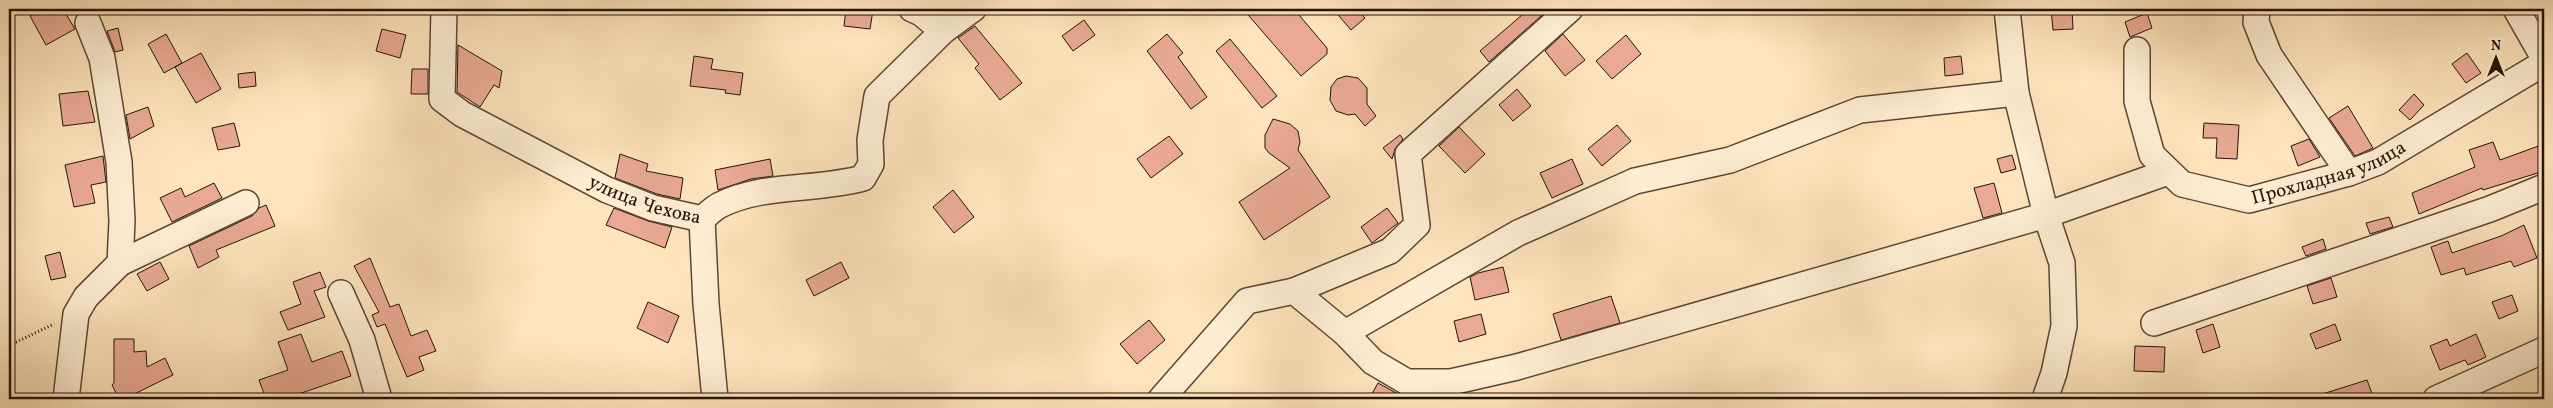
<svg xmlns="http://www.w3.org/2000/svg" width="2553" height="408" font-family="Vollkorn,serif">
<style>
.building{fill:#e9a994;stroke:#24130a}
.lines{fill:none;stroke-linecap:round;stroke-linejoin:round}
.minor-casing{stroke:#5a4736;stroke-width:28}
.path{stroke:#24130a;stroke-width:3;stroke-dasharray:1 2.5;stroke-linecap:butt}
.minor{stroke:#feedd3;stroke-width:25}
.labels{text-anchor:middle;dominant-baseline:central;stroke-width:4.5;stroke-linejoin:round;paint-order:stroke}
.street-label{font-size:19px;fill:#24130a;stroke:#feedd3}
</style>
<rect width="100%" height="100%" fill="#fee4bc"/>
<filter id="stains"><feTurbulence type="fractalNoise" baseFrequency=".004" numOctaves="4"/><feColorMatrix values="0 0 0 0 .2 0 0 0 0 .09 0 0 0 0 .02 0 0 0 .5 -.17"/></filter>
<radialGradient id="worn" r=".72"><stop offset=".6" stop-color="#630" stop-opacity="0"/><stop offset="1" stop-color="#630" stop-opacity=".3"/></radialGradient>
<path class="building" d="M45,9H63L75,29L46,45L30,16Z
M846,9L873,10L870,29L844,26Z
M1243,9H1294L1327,48V54L1301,76Z
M1333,9H1357L1365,18L1351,30Z
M1529,9H1549L1489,62L1480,51Z
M2051,9H2072L2073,29L2053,30Z
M2147,13L2152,28L2130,37L2125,22Z
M1084,20L1095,35L1073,51L1062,36Z
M975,26L1022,83L1000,100L975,68L979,64L958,38Z
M118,28L123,50L115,52L107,31Z
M382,29L406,35L400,58L376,51Z
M166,34L182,63L164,73L148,44Z
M1167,34L1183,53L1178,57L1207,97L1191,109L1147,51Z
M1563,34L1585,60L1565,76L1545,51Z
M1626,35L1641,54L1612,79L1596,61Z
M1230,39L1277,96L1262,108L1216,51Z
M458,45L502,71L499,88L494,85L480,107L457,92Z
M201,53L221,89L196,103L175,67Z
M2467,53L2481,73L2466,83L2452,64Z
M694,56L713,59L711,69L743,73L740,95L725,93L726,90L690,86Z
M1961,56L1963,74L1945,76L1944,58Z
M412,69H428V94H411Z
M255,72L256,86L239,88L238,74Z
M1346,76L1358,78L1367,88V104L1376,116L1365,126L1355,114L1348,115L1336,111L1330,100L1331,87L1337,79Z
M1517,89L1531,106L1513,121L1499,105Z
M88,91L95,122L63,126L59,94Z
M2414,94L2424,105L2410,120L2399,110Z
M2348,106L2373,148L2355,156L2329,118Z
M148,107L154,126L130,139L126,115Z
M1273,119L1290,124L1298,131L1300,142L1298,150L1330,197L1264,240L1239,202L1290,168L1269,153L1265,148V135Z
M234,123L240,146L218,150L212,128Z
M2204,123L2239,125L2237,159L2216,158L2217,138H2203Z
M1617,125L1631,141L1602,166L1588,149Z
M1459,127L1485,154L1465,173L1439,146Z
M1400,135L1403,139L1395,149L1392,159L1383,148Z
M1169,136L1183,154L1151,178L1137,159Z
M2309,139L2320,157L2298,166L2291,146Z
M2493,142L2500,160L2544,144V171L2483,190L2482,188L2419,214L2412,193L2475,167L2469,150Z
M620,154L648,164L646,171L683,178L680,199L657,194L615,178Z
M2012,155L2016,169L2001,173L1997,159Z
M103,156L106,182L91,185L95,203L74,207L65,165Z
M770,159L773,176L751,179L718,190L715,170Z
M1572,159L1583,184L1552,198L1540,173Z
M214,183L222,198L172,222L160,198L181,188L185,197Z
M1994,183L2002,213L1983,218L1974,188Z
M953,190L974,217L954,233L933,207Z
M266,205L275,226L216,250L219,257L198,268L189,246L252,216L259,208Z
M614,208L648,221L672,227L665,248L606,225Z
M1387,208L1398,223L1372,243L1361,227Z
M2389,217L2393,227L2370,234L2366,223Z
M2524,225L2537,258L2514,267L2511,261L2466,275L2464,268L2441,275L2431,247L2448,241L2452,253L2501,236Z
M2323,239L2326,249L2306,256L2302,247Z
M60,252L66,277L51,280L45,256Z
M370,258L390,307L399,304L411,336L427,330L436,351L419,357L424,370L407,377L385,324L377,327L372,315L379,312L354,266Z
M160,262L169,279L147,291L137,274Z
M841,262L849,278L814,296L806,280Z
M1503,267L1509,292L1475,300L1470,277L1478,273Z
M320,272L326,287L314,291L325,317L288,330L280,312L301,304L293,282Z
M2331,278L2337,297L2313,304L2307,286Z
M2512,295L2518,311L2499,319L2492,302Z
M1611,296L1620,323L1561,340L1553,314Z
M648,302L679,316L668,343L637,328Z
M1481,314L1486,334L1459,342L1454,321Z
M1149,320L1165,340L1137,364L1120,344Z
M2213,324L2220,347L2203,353L2196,330Z
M2335,324L2341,340L2316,349L2310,334Z
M301,334L312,362L342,351L351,376L284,399H266L259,380L288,370L278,342Z
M2476,334L2486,357L2468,365L2465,360L2440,370L2430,346L2447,339L2450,346Z
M114,339H134V352L146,351L147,367L165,358L173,375L124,399H119L112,385L114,383Z
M2135,346L2165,347L2164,372L2134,371Z
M2367,380L2374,399H2317L2316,396Z
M1378,383L1407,399H1369Z"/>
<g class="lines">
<defs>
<g id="minor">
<path id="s1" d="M444,9L442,99L462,114L607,190L653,208L702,219C708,214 714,208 720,205C764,183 817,191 863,178L871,164L870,140L877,96L943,31L973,9"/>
<path d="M912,9L921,13L943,31"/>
<path d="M2007,9L2016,93L2046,215L2062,263L2064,326L2054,373L2045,399"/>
<path d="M2257,9L2256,22L2269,55L2349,173"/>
<path d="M2516,9L2544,58"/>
<path id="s2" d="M2137,50V101L2152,155L2182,184L2249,200L2349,173L2378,162L2544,63"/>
<path d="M702,219L706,304L715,399"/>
<path d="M120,263L246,203"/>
<path d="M1294,291L1345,333L1518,233L1635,181L1730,160L1860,110L2016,93"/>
<path d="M341,293L362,340L379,399"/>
<path d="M2154,323L2490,209L2544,187"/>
<path d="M1345,333L1373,362L1407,382H1451L1517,367L2046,215L2168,172"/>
<path d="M66,399L76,314L86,297L120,263L122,221L119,162L102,58L88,23"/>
<path d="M1161,399L1247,301L1294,291L1390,251L1417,225L1408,154L1570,9"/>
<path d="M2436,399L2544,350"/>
</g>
</defs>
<use href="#minor" class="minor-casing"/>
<path class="path" d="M9,341L16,342L54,324"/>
<use href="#minor" class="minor"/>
</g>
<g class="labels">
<g class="street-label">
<text stroke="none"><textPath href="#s2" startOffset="302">Прохладная улица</textPath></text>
<text stroke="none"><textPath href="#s1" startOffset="318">улица Чехова</textPath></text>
</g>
</g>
<rect width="2553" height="408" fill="none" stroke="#fee4bc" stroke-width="30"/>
<rect x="10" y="10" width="2533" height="388" fill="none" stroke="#24130a" stroke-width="2.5"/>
<rect x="15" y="15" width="2523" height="378" fill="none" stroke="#24130a"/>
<g transform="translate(2496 58)" stroke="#feedd3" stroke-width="4" paint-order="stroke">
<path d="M0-4L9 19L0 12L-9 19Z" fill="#24130a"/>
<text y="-8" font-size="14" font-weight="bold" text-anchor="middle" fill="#24130a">N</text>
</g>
<rect width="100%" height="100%" filter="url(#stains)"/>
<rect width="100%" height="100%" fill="url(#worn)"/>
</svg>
